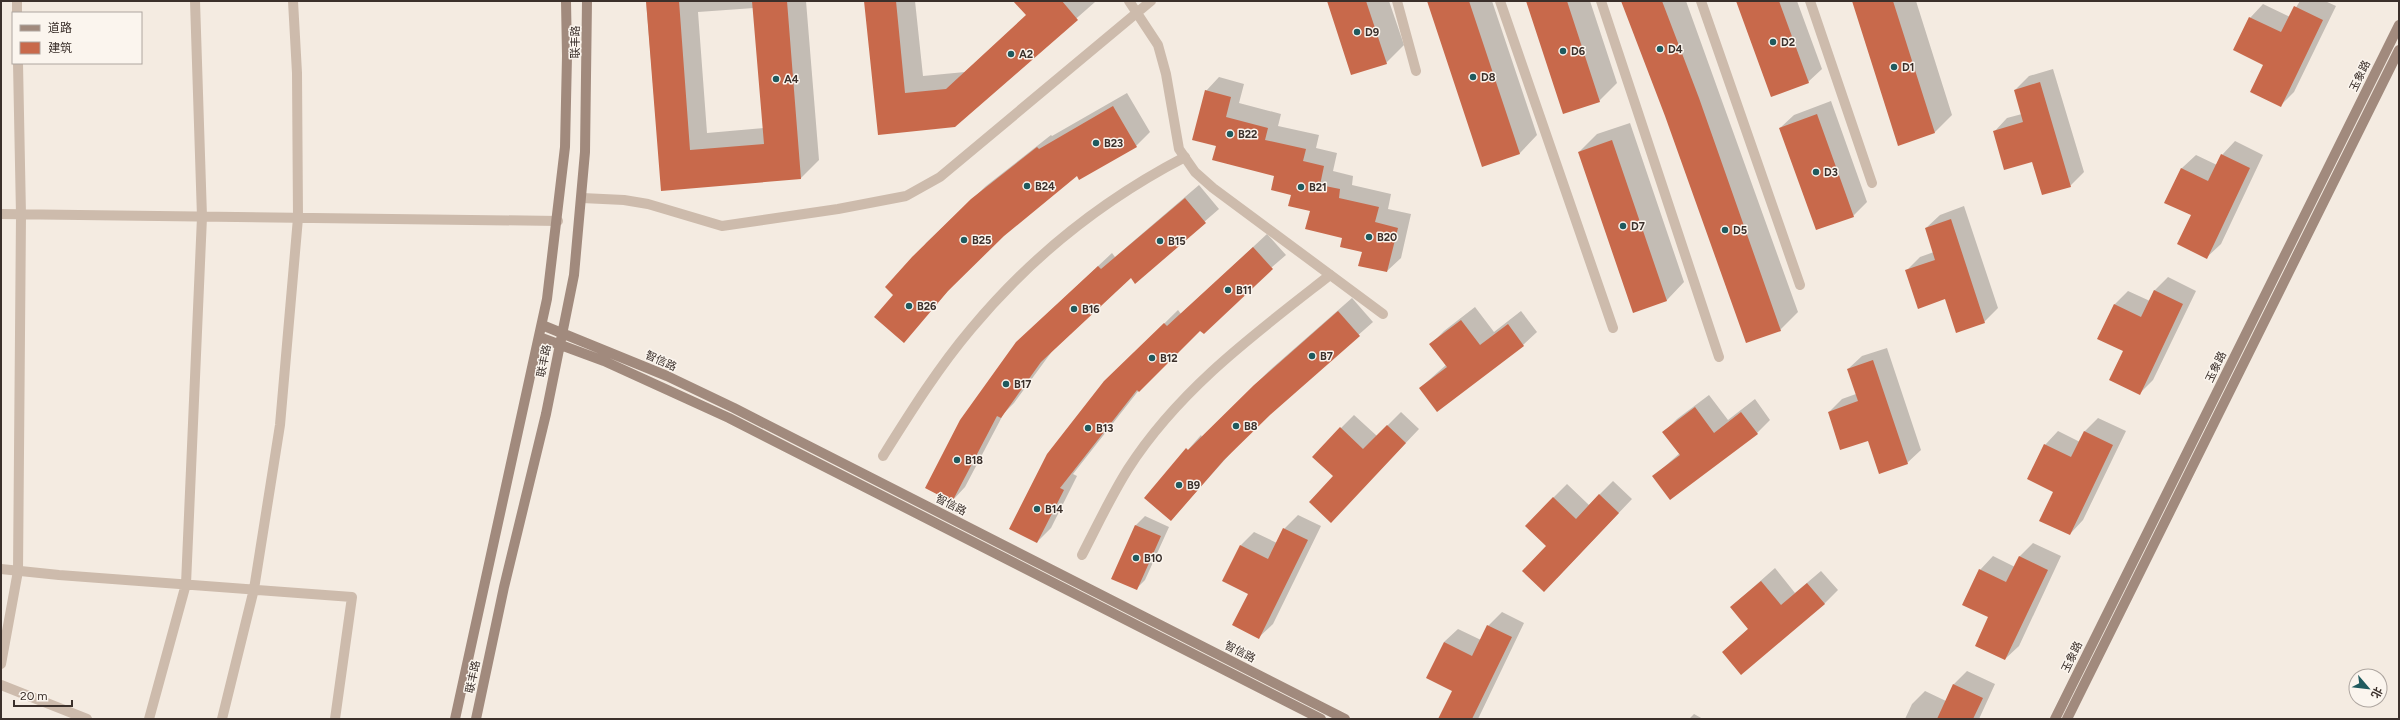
<svg xmlns="http://www.w3.org/2000/svg" width="2400" height="720" font-family="Figtree,'Noto Sans SC',sans-serif">
<style>
.shadow{fill:#0003;fill-rule:evenodd}
.building{fill:#c8694b}
.lines{fill:none;stroke-linecap:round;stroke-linejoin:round}
.lane{stroke:#cdbbac;stroke-width:10}
.street{stroke:#cdbbac;stroke-width:10}
.secondary{stroke:#a18a7d;stroke-width:10}
.poi-dot{fill:#1f5a5e;stroke:#fbf5ee;stroke-width:1.5}
.labels{text-anchor:middle;dominant-baseline:central;stroke-width:3;stroke-linejoin:round;paint-order:stroke}
.poi-label{font-size:11px;font-weight:bold;fill:#3b302b;stroke:#fbf5ee;text-anchor:start}
.street-label{font-size:11px;fill:#3b302b;stroke:#fbf5ee}
</style>
<rect width="100%" height="100%" fill="#f4ebe1"/>
<path class="shadow" d="M646,1H806L819,160L801,178L662,190ZM754,8L764,128L707,133L698,12Z
M865,1H915L923,76L965,72L1027,15L1014,1L1095,2L954,126L879,134Z
M1328,1H1389L1404,45L1386,63Z
M1428,1H1492L1537,135L1520,153L1483,165Z
M1527,1H1590L1617,83L1599,101Z
M1622,1H1686L1798,312L1780,330L1666,115Z
M1737,1H1797L1822,69L1808,82Z
M1854,1H1916L1952,115L1935,132L1898,144Z
M2300,1H2325L2336,6L2294,92L2280,106L2264,64L2250,18L2263,4L2290,17Z
M2053,69L2084,172L2070,186L1994,132L2007,118L2022,114L2015,90L2029,76Z
M1219,77L1244,84L1239,103L1281,114L1278,126L1319,135L1316,148L1337,153L1333,171L1353,176L1352,185L1391,194L1388,209L1411,214L1401,258L1387,271L1311,210L1275,175L1217,145L1206,91Z
M1127,93L1150,132L1136,146L1077,175L1003,235L961,276L904,341L895,295L926,243L986,186L1051,135L1052,136Z
M1831,101L1867,202L1853,216L1780,128L1794,115Z
M1630,123L1684,282L1667,300L1634,311L1579,152L1597,134Z
M2235,141L2263,155L2221,244L2207,257L2192,215L2166,202L2182,168L2196,155L2217,165L2222,155Z
M1199,185L1219,209L1135,282L1131,277L1053,350L1014,403L1004,413L965,487L952,501L1031,329L1112,253L1115,257Z
M1964,206L1998,308L1984,322L1906,271L1920,257L1934,252L1926,228L1940,215Z
M1267,234L1286,255L1200,329L1139,390L1073,474L1077,476L1051,528L1037,542L1105,382L1178,310L1181,314Z
M2168,277L2196,291L2153,380L2140,393L2125,351L2098,338L2115,304L2128,291L2150,301L2154,291Z
M1352,298L1373,322L1269,414L1237,446L1171,520L1146,498L1201,435L1202,437L1269,371Z
M1475,307L1494,332L1521,311L1537,332L1523,345L1420,388L1446,365L1431,344L1444,331Z
M1887,348L1921,450L1907,463L1829,412L1842,399L1856,394L1848,369L1862,356Z
M1709,395L1728,420L1755,399L1770,420L1757,433L1654,476L1680,453L1664,432L1677,419Z
M1401,412L1419,429L1344,508L1335,476L1341,428L1354,415L1377,436Z
M2098,418L2126,431L2083,520L2070,534L2055,492L2045,445L2058,431L2080,442L2085,431Z
M1613,481L1632,499L1557,578L1547,546L1553,498L1567,484L1589,505Z
M1298,515L1321,526L1273,624L1259,637L1241,545L1254,532L1277,543L1284,529Z
M1145,516L1169,527L1145,580L1136,589V525Z
M2033,543L2061,556L2019,646L2005,659L1990,617L1980,570L1993,556L2015,567L2020,556Z
M1775,568L1795,593L1821,571L1838,590L1824,604L1723,652L1749,628L1731,607Z
M1502,612L1524,623L1478,719H1439L1453,690L1444,642L1458,629L1481,640L1488,626Z
M1967,671L1995,684L1979,719H1905L1912,704L1925,691L1946,701L1954,684Z
M1694,714L1703,719H1689Z"/>
<path class="building" d="M646,1H679L690,150L764,144L752,1H787L801,179L661,191Z
M864,1H896L905,93L946,89L1026,15L1013,1H1062L1078,20L955,127L878,135Z
M1327,1H1366L1387,64L1351,75Z
M1427,1H1469L1520,154L1482,167Z
M1526,1H1567L1600,102L1563,114Z
M1621,1H1662L1699,98L1781,331L1746,343L1665,116Z
M1736,1H1779L1809,83L1771,97Z
M1852,1H1893L1935,133L1898,146Z
M2294,6L2323,20L2281,107L2250,92L2263,65L2233,50L2249,17L2281,32Z
M2040,82L2071,187L2042,195L2032,162L2004,170L1993,131L2023,122L2014,90Z
M1205,90L1231,97L1226,117L1268,128L1265,140L1306,149L1303,161L1324,166L1320,185L1340,189L1339,198L1379,207L1375,222L1398,228L1387,272L1358,266L1362,252L1340,247L1342,238L1305,229L1310,211L1288,206L1291,195L1271,190L1274,176L1212,160L1216,146L1192,140Z
M1113,106L1137,147L1079,180L1077,176L1004,236L948,291L904,343L874,317L893,295L885,287L912,257L971,199L1037,147L1039,149Z
M1817,114L1854,217L1816,230L1779,128Z
M1612,140L1667,301L1633,313L1578,152Z
M2221,154L2250,168L2207,259L2177,244L2191,215L2164,203L2181,168L2208,181Z
M1185,198L1206,223L1135,284L1131,278L1041,362L1001,418L997,416L952,502L925,488L960,420L1016,342L1098,266L1101,269Z
M1951,219L1985,323L1956,333L1945,299L1918,309L1905,270L1935,260L1925,228Z
M1253,247L1273,269L1204,334L1200,331L1139,392L1137,390L1060,488L1064,490L1037,543L1009,529L1047,454L1104,381L1164,323L1167,326Z
M2154,290L2183,304L2140,395L2109,380L2123,351L2097,339L2114,304L2141,317Z
M1338,311L1360,336L1270,415L1224,460L1171,521L1144,498L1186,448L1188,450L1254,385Z
M1461,320L1480,345L1508,324L1524,346L1437,412L1419,388L1447,367L1429,344Z
M1873,360L1908,464L1879,474L1868,441L1840,450L1828,412L1858,401L1847,369Z
M1695,407L1714,433L1741,412L1758,434L1670,500L1652,476L1680,455L1662,432Z
M1387,425L1406,443L1331,523L1309,502L1333,476L1312,457L1340,427L1363,449Z
M2084,431L2113,445L2070,535L2039,521L2053,492L2027,479L2044,444L2071,457Z
M1599,494L1619,513L1544,592L1522,571L1546,546L1525,526L1553,497L1576,519Z
M1135,525L1161,536L1137,590L1111,579Z
M1283,528L1308,540L1259,639L1232,625L1248,594L1222,581L1240,545L1268,559Z
M2019,556L2048,570L2005,660L1975,646L1988,617L1962,605L1979,569L2006,582Z
M1761,581L1781,605L1807,583L1825,604L1741,675L1722,652L1748,629L1730,607Z
M1487,625L1512,637L1472,719H1438L1452,691L1426,678L1444,642L1472,656Z
M1953,684L1983,698L1973,719H1937Z"/>
<g class="lines">
<path class="lane" d="M1397,1L1416,71
M1500,1L1613,328
M1601,1L1719,357
M1701,1L1800,285
M1810,1L1872,183
M883,456C910,413 938,368 971,329C1030,258 1104,199 1185,157
M1082,555C1097,526 1111,496 1128,469C1179,389 1257,332 1330,275"/>
<path class="street" d="M17,1V13
M1129,1L1158,45L1166,74L1179,149L1195,172L1213,188L1383,314
M582,198L624,200L648,204L722,226L838,209L906,196L940,177L1151,1
M1,214L558,221
M1,569L59,575L352,597L335,719
M1,664L18,571L21,215L18,63
M1,685L87,719
M149,719L186,584L202,217L195,1
M222,719L254,589L280,425L298,218L297,73L293,1"/>
<path class="secondary" d="M542,325L667,376L734,408L1345,719
M539,337L604,361L729,418L1321,719
M455,719L547,299L565,147L567,56L566,1
M476,719L504,587L546,414L574,275L585,152L587,1
M2055,719L2399,25
M2067,719L2399,50"/>
</g>
<g class="poi-dot">
<circle cx="1357" cy="32" r="4"/>
<circle cx="1773" cy="42" r="4"/>
<circle cx="1660" cy="49" r="4"/>
<circle cx="1563" cy="51" r="4"/>
<circle cx="1011" cy="54" r="4"/>
<circle cx="1894" cy="67" r="4"/>
<circle cx="1473" cy="77" r="4"/>
<circle cx="776" cy="79" r="4"/>
<circle cx="1230" cy="134" r="4"/>
<circle cx="1096" cy="143" r="4"/>
<circle cx="1816" cy="172" r="4"/>
<circle cx="1027" cy="186" r="4"/>
<circle cx="1301" cy="187" r="4"/>
<circle cx="1623" cy="226" r="4"/>
<circle cx="1725" cy="230" r="4"/>
<circle cx="1369" cy="237" r="4"/>
<circle cx="964" cy="240" r="4"/>
<circle cx="1160" cy="241" r="4"/>
<circle cx="1228" cy="290" r="4"/>
<circle cx="909" cy="306" r="4"/>
<circle cx="1074" cy="309" r="4"/>
<circle cx="1312" cy="356" r="4"/>
<circle cx="1152" cy="358" r="4"/>
<circle cx="1006" cy="384" r="4"/>
<circle cx="1236" cy="426" r="4"/>
<circle cx="1088" cy="428" r="4"/>
<circle cx="957" cy="460" r="4"/>
<circle cx="1179" cy="485" r="4"/>
<circle cx="1037" cy="509" r="4"/>
<circle cx="1136" cy="558" r="4"/>
</g>
<g class="labels">
<g class="poi-label">
<text x="1365" y="32">D9</text>
<text x="1781" y="42">D2</text>
<text x="1668" y="49">D4</text>
<text x="1571" y="51">D6</text>
<text x="1019" y="54">A2</text>
<text x="1902" y="67">D1</text>
<text x="1481" y="77">D8</text>
<text x="784" y="79">A4</text>
<text x="1238" y="134">B22</text>
<text x="1104" y="143">B23</text>
<text x="1824" y="172">D3</text>
<text x="1035" y="186">B24</text>
<text x="1309" y="187">B21</text>
<text x="1631" y="226">D7</text>
<text x="1733" y="230">D5</text>
<text x="1377" y="237">B20</text>
<text x="972" y="240">B25</text>
<text x="1168" y="241">B15</text>
<text x="1236" y="290">B11</text>
<text x="917" y="306">B26</text>
<text x="1082" y="309">B16</text>
<text x="1320" y="356">B7</text>
<text x="1160" y="358">B12</text>
<text x="1014" y="384">B17</text>
<text x="1244" y="426">B8</text>
<text x="1096" y="428">B13</text>
<text x="965" y="460">B18</text>
<text x="1187" y="485">B9</text>
<text x="1045" y="509">B14</text>
<text x="1144" y="558">B10</text>
</g>
<g class="street-label">
<text transform="translate(575 42) rotate(-90)">联丰路</text>
<text transform="translate(2360 76) rotate(-64)">玉象路</text>
<text transform="translate(544 361) rotate(-79)">联丰路</text>
<text transform="translate(661 361) rotate(24)">智信路</text>
<text transform="translate(2216 367) rotate(-64)">玉象路</text>
<text transform="translate(951 505) rotate(27)">智信路</text>
<text transform="translate(1240 652) rotate(27)">智信路</text>
<text transform="translate(2072 657) rotate(-64)">玉象路</text>
<text transform="translate(473 677) rotate(-78)">联丰路</text>
</g>
</g>
<rect width="2400" height="720" fill="none" stroke="#3b302b" stroke-width="4"/>
<rect x="12" y="12" width="130" height="52" fill="#fbf5ee" stroke="#aea6a0"/>
<rect x="20" y="25" width="20" height="6" fill="#a18a7d" stroke="#aea6a0"/>
<text x="48" y="32" font-size="12" fill="#3b302b">道路</text>
<rect x="20" y="42" width="20" height="12" fill="#c8694b" stroke="#aea6a0"/>
<text x="48" y="52" font-size="12" fill="#3b302b">建筑</text>
<g transform="translate(2368 688) rotate(118)"><circle r="19" fill="#fbf5ee" stroke="#aea6a0"/>
<path d="M0-3L7 15L0 10L-7 15Z" fill="#1f5a5e"/>
<text y="-6" font-size="11" font-weight="bold" text-anchor="middle" fill="#3b302b">北</text>
</g>
<path d="M14 700v6h58v-6" fill="none" stroke="#3b302b" stroke-width="2"/>
<text x="20" y="700" font-size="12" fill="#3b302b" stroke="#fbf5ee" stroke-width="3" paint-order="stroke">20 m</text>
</svg>
